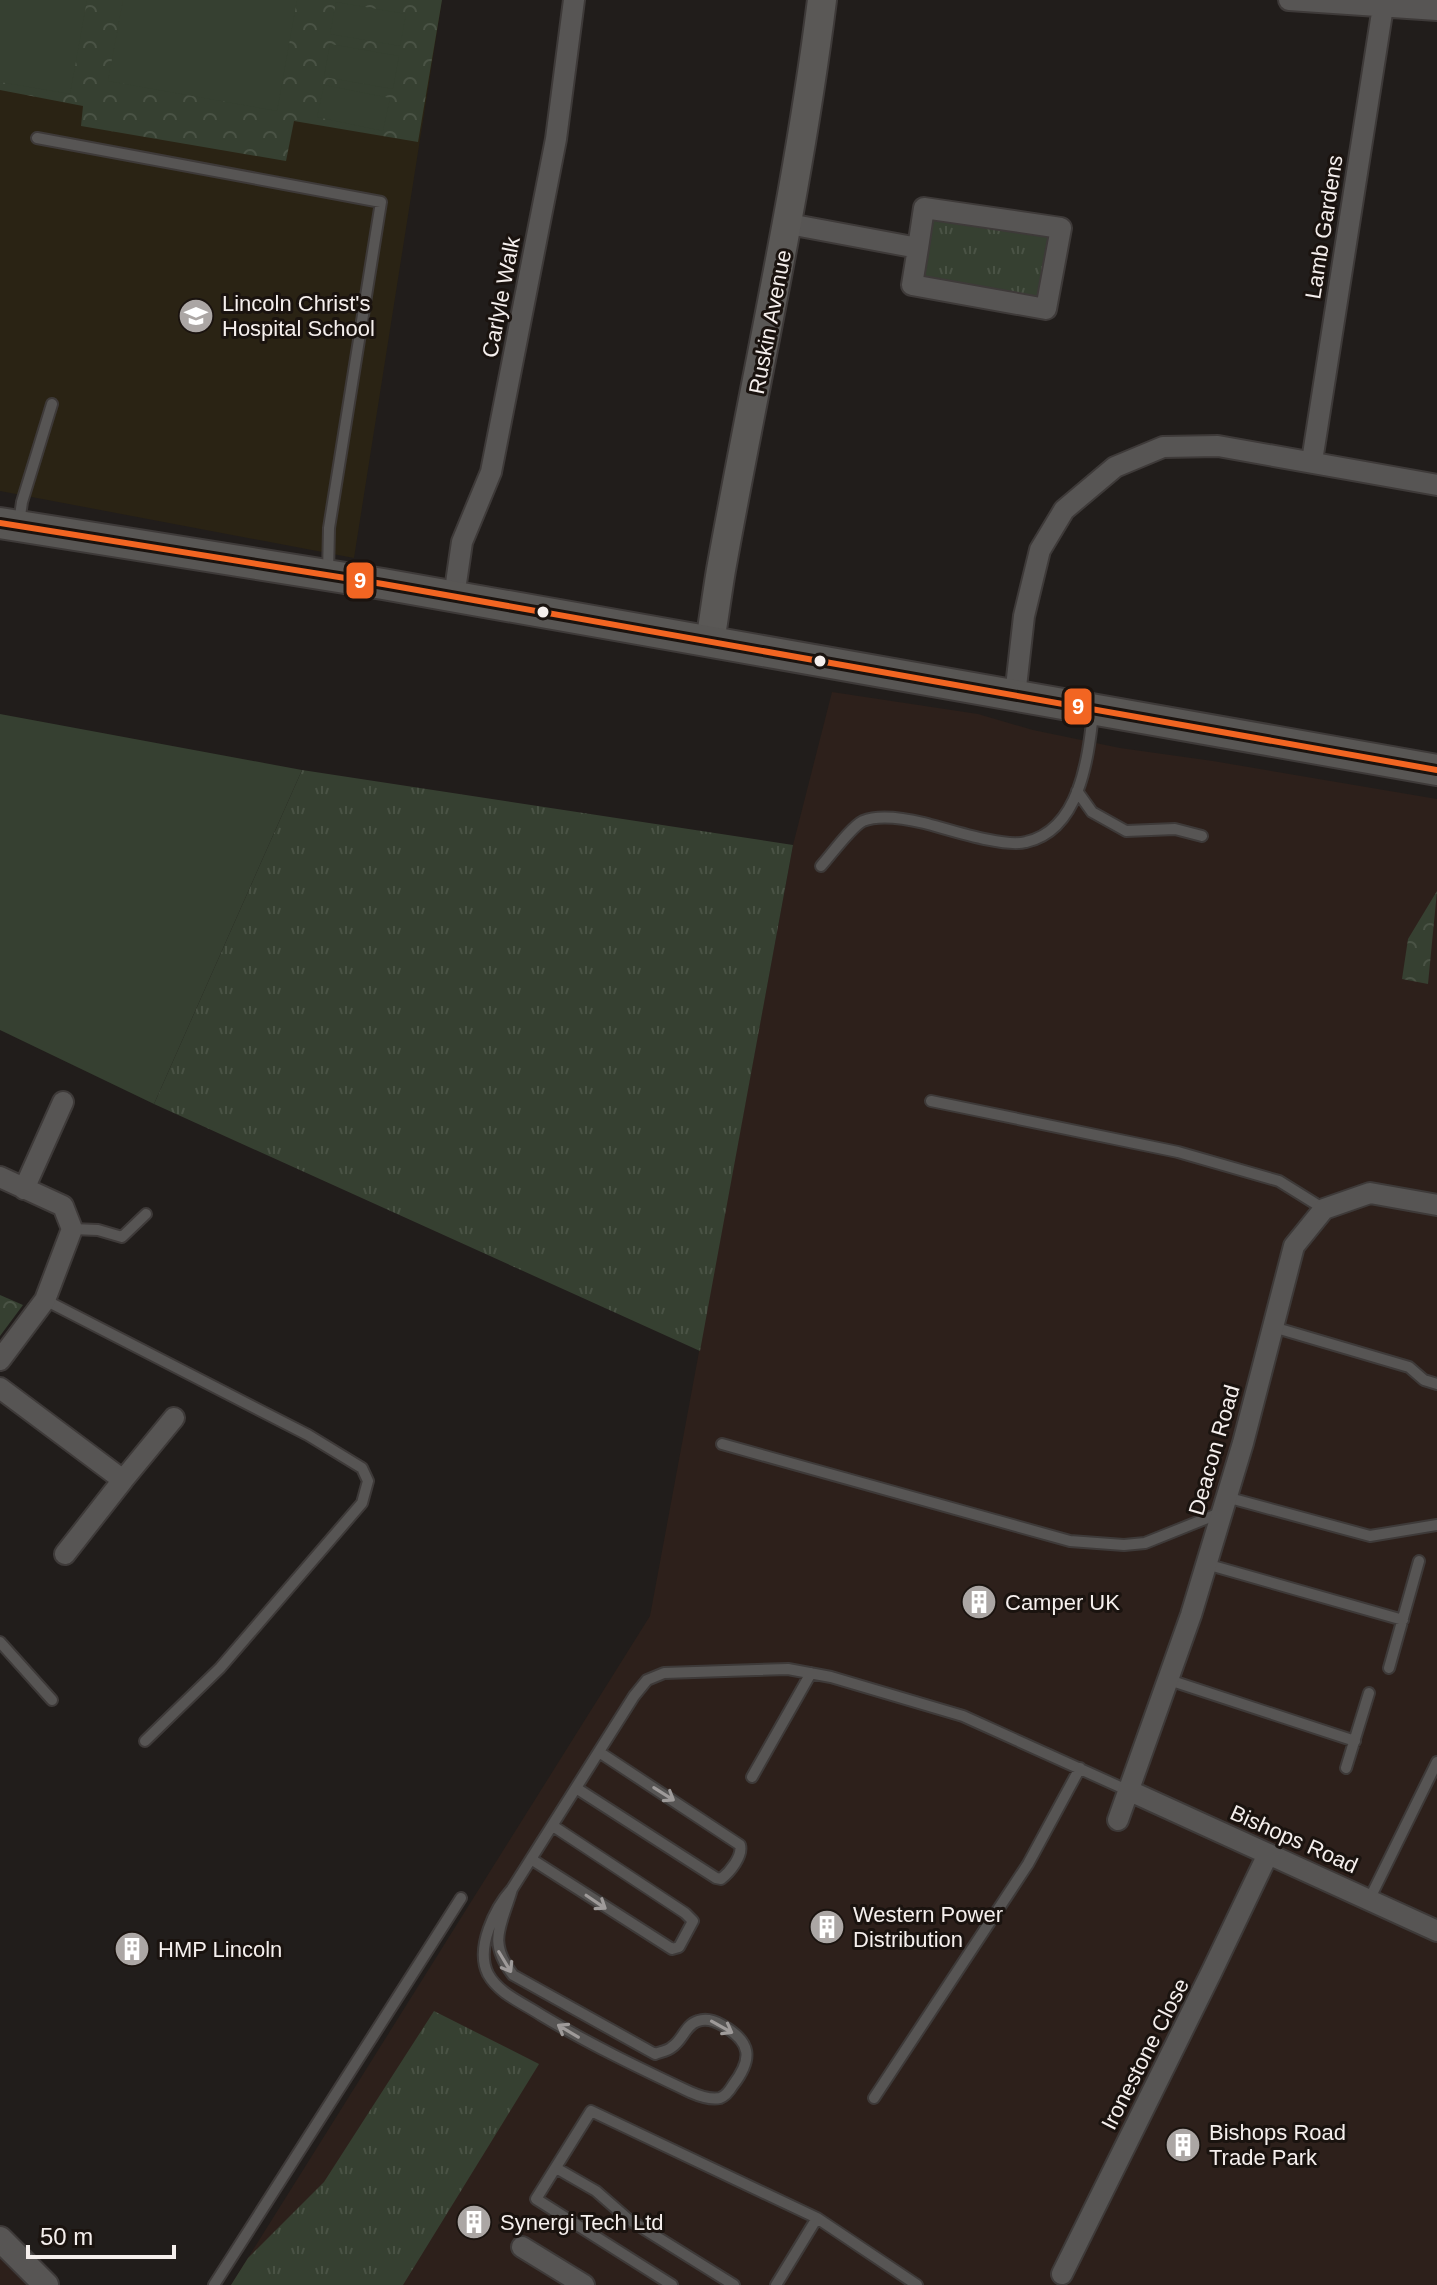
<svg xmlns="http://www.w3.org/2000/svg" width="1437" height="2285" font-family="Arial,sans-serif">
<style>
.built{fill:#2d201b}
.education{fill:#2a2314}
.grass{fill:url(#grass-tufts)}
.park{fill:url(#park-crowns)}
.garden{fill:#364031}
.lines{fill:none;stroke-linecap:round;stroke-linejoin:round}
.service-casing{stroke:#3e3a39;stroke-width:14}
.minor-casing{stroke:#3e3a39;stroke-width:24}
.tertiary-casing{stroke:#3e3a39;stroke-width:28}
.secondary-casing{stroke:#3e3a39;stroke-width:32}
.primary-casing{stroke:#3e3a39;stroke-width:34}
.service{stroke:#575554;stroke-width:10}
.minor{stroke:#575554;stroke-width:20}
.tertiary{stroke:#575554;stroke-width:24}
.secondary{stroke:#5a5856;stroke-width:28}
.primary{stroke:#585654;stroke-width:30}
.bus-1-casing{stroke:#1a130f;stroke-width:12}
.bus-1{stroke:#f26522;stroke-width:6}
.oneway{stroke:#9e9a99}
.bus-dot{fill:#f5efed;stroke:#1a130f;stroke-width:3}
.labels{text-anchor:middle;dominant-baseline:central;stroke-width:6;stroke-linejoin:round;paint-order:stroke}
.street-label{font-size:22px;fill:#f5efed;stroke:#1a130f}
.poi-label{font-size:22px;fill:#f5efed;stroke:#1a130f;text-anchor:start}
.line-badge{stroke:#1a130f;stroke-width:3}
.badge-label{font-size:22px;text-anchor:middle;font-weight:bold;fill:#fff}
</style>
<defs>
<pattern id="grass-tufts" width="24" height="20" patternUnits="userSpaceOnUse" patternTransform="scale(2)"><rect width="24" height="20" fill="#364031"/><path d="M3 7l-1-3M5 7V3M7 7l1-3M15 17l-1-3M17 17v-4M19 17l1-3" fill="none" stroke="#4a5345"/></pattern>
<pattern id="park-crowns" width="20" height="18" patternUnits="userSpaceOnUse" patternTransform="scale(2)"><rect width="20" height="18" fill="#364031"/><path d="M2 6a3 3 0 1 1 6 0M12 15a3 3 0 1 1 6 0" fill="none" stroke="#4a5345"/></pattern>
</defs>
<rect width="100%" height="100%" fill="#211d1b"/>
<path class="built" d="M832,692L978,714L1033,730L1120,748L1213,761L1437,799V2285H231L650,1616L793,845Z
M0,2255L29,2285H0Z"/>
<path class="education" d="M0,0H442L354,558L0,491Z"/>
<path class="grass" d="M924,208L1061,228L1046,309L912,285Z
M302,770L793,845L700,1351L154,1104Z
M434,2011L539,2064L403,2285H231L248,2258L324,2182Z"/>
<path class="park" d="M0,0H442L418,142L294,121L286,161L81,126L83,106L0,90Z
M1437,891L1428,984L1402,979L1408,939Z
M0,1295L23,1305L0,1336Z"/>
<path class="garden" d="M0,0H87L70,94L0,82Z
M123,0H297L277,111L108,81Z
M336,2L406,14L400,46L330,34Z
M330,44L399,56L393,89L324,77Z
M324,85L390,98L383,131L317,117Z
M0,714L302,770L154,1104L0,1030Z"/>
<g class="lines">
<defs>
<path id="service" d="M37,138L381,202L329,528L328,573
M19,523L22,502L52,404
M1077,791L1092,812L1126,831L1175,829L1202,836
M821,866C831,855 851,827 863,821C880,814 907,819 924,823C948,829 1004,848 1026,842C1080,830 1088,758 1093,714
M931,1101L1178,1152L1279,1181L1324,1209
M72,1229L98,1230L122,1237L146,1214
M45,1300L308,1435L362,1468L368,1481L362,1503L220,1668L145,1741
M1273,1327L1409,1367L1424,1380L1437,1384
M722,1444L1070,1541L1124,1545L1145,1543L1220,1513
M1226,1497L1370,1536L1437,1525
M1206,1564L1403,1620
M0,1642L52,1700
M1389,1668L1419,1561
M1169,1680L1355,1741
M1346,1768L1369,1693
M752,1777L811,1673
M576,1788L716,1878L721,1879C730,1872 743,1856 740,1845L599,1752
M531,1859L672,1949L679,1947L693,1921L685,1913L553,1826
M512,1889C501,1927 487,1941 513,1975L655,2054C660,2052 668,2051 672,2047C683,2040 685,2025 698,2021C706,2018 715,2021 722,2025C752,2042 753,2059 733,2085C730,2090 726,2096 720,2098C710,2100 699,2096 690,2092C639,2068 589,2044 541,2015C523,2003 499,1994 488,1974C475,1948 495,1908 512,1889L634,1696L647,1680L664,1673L788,1669L831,1677L963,1716L1129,1791
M1369,1900L1437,1762
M874,2098L1028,1864L1080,1768
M556,2168L596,2191L628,2219L734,2285
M214,2285L461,1898
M672,2285L536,2199L591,2111L817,2218L917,2285
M776,2285L817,2218"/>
<path id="minor" d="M1289,0L1437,10
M789,224L918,248L912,285L1046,309L1061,228L924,208L918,248
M1312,461L1384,0
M454,597L462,542L491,472L556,139L574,0
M1015,696L1024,616L1040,550L1064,510L1115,467L1163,447L1218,446L1437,485
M0,1177L63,1206L72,1229L45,1300L0,1360
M24,1189L63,1102
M0,1388L123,1480L174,1418
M65,1554L123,1480
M1130,1791L1437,1931
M1118,1820L1191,1615L1243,1443L1294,1246L1324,1209L1370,1193L1437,1205
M522,2247L584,2285
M1062,2274L1212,1971L1268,1854"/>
<path id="tertiary" d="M0,2239L46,2285"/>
<path id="secondary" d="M710,642C714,618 717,594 721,570C755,379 798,192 822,0"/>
<path id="primary" d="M0,523L383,584L1437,770"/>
</defs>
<use href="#service" class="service-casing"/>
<use href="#minor" class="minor-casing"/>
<use href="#tertiary" class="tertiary-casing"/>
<use href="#secondary" class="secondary-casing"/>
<use href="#primary" class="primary-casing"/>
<use href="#service" class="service"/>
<use href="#minor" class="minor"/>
<use href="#tertiary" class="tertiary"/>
<use href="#secondary" class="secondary"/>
<use href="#primary" class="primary"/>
<defs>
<path id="bus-1" d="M0,523L383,584L1437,770"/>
</defs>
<use href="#bus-1" class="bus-1-casing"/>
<use href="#bus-1" class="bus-1"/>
</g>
<defs><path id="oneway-shaft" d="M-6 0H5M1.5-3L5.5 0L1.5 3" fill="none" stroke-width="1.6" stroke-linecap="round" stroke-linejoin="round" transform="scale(2)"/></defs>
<g class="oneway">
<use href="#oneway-shaft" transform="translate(664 1794) rotate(32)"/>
<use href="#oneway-shaft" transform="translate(596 1902) rotate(34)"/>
<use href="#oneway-shaft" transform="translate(505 1962) rotate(59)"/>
<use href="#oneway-shaft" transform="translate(722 2027) rotate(29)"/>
<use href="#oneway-shaft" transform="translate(568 2031) rotate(-149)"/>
</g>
<defs>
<symbol id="school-disc" viewBox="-11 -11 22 22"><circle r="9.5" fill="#aba6a4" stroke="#1a130f"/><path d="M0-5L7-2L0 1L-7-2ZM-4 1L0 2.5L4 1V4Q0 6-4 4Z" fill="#fff"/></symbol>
<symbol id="building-disc" viewBox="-11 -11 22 22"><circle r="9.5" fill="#aba6a4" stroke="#1a130f"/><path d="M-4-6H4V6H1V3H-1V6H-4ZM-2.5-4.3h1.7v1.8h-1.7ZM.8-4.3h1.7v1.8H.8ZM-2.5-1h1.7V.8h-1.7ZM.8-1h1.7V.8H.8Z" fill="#fff"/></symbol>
</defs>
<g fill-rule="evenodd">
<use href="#school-disc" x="176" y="296" width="40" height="40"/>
<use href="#building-disc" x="959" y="1582" width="40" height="40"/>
<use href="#building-disc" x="807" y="1907" width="40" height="40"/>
<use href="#building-disc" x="112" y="1929" width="40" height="40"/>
<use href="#building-disc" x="1163" y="2125" width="40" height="40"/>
<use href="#building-disc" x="454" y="2202" width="40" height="40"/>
</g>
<g class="bus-dot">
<circle cx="543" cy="612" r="7"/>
<circle cx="820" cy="661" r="7"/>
</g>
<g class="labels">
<g class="street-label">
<text transform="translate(1324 227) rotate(-81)">Lamb Gardens</text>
<text transform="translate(501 297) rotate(-79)">Carlyle Walk</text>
<text transform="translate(770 322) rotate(-79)">Ruskin Avenue</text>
<text transform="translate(1214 1450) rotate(-74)">Deacon Road</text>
<text transform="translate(1294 1839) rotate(24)">Bishops Road</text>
<text transform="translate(1145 2054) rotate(-63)">Ironestone Close</text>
</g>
<g class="poi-label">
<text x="222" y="303">Lincoln Christ's<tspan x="222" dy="25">Hospital School</tspan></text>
<text x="1005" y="1602">Camper UK</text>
<text x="853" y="1914">Western Power<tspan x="853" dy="25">Distribution</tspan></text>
<text x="158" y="1949">HMP Lincoln</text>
<text x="1209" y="2132">Bishops Road<tspan x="1209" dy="25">Trade Park</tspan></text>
<text x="500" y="2222">Synergi Tech Ltd</text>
</g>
</g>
<g class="line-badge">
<rect x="345" y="561" width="30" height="39" rx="8" fill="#f26522"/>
<rect x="1063" y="687" width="30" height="39" rx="8" fill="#f26522"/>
</g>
<g class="badge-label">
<text x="360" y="588">9</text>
<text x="1078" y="714">9</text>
</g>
<path d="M28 2245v12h146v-12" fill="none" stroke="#f5efed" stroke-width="4"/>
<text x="40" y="2245" font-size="24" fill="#f5efed" stroke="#1a130f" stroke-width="6" paint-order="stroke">50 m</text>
</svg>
